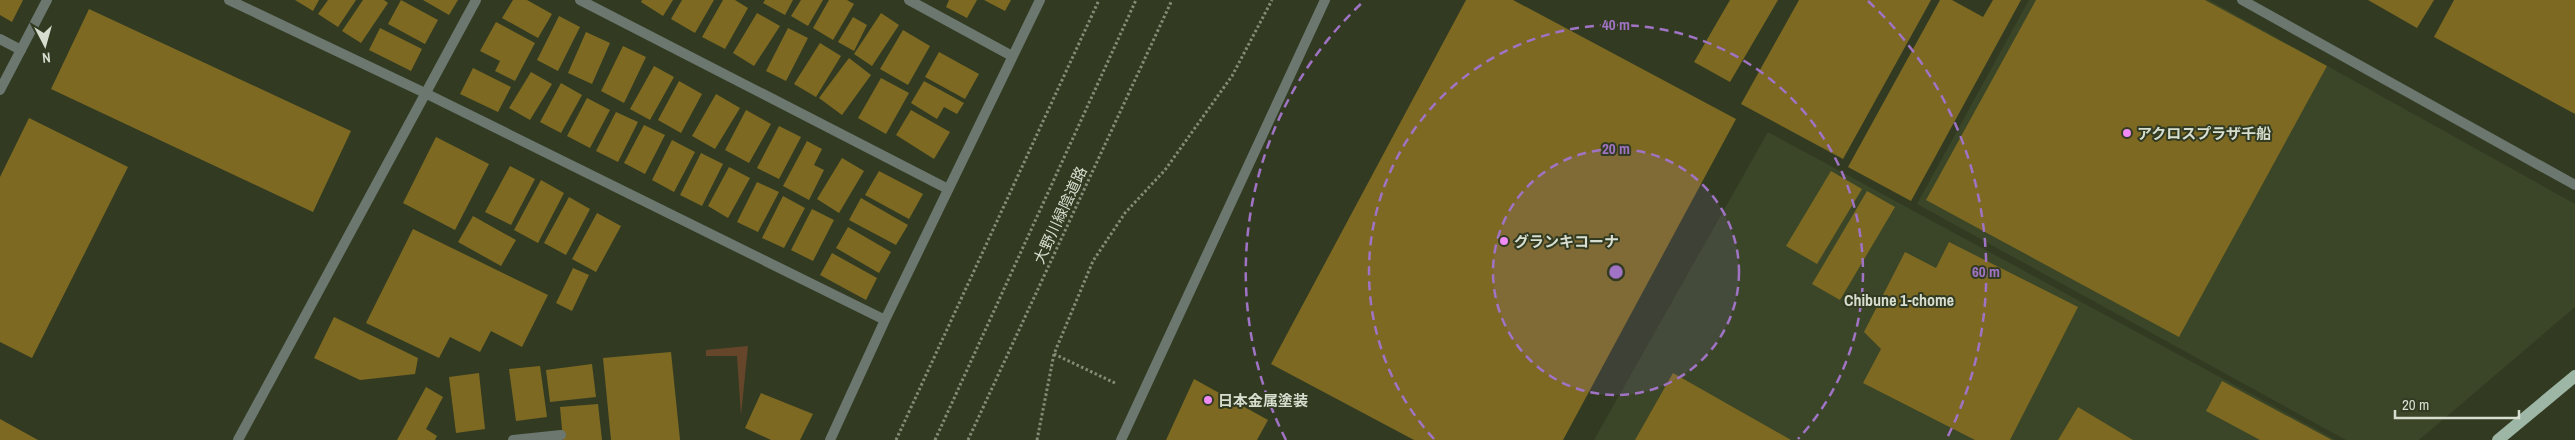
<svg xmlns="http://www.w3.org/2000/svg" width="2575" height="440" font-family="'Archivo Narrow','Noto Sans JP',sans-serif">
<style>
.built{fill:#3a4627}
.green{fill:#66462b}
.building{fill:#7d6922}
.lines{fill:none;stroke-linecap:round;stroke-linejoin:round}
.path{stroke:#848c78;stroke-width:3;stroke-dasharray:2.5 2.5;stroke-linecap:butt}
.lane{stroke:#6b776f;stroke-width:10}
.street{stroke:#6b776f;stroke-width:10}
.primary{stroke:#9db6a6;stroke-width:12}
.ring{fill:none;stroke:#a073c5;stroke-width:2.5;stroke-dasharray:9 6}
.poi-dot{fill:#f08bf5;stroke:#323b22;stroke-width:2}
.labels{text-anchor:middle;dominant-baseline:central;stroke-width:4;stroke-linejoin:round;paint-order:stroke}
.poi-label{font-size:15px;font-weight:bold;fill:#d8decf;stroke:#323b22;text-anchor:start}
.street-label{font-size:15px;fill:#d8decf;stroke:#323b22}
.neighbourhood-label{font-size:16px;font-weight:bold;fill:#d8decf;stroke:#323b22}
.centre{fill:#a073c5;stroke:#323b22;stroke-width:2.5}
.ring-label{font-size:15px;text-anchor:middle;font-weight:bold;fill:#a073c5;stroke:#323b22;stroke-width:4;stroke-linejoin:round;paint-order:stroke}
</style>
<rect width="100%" height="100%" fill="#323b22"/>
<path class="built" d="M2029,0H2209L2575,204V307L2419,440H2346L1917,204Z
M1768,132L2336,440H1594Z"/>
<path class="green" d="M748,346L741,415L737,356H706V350Z"/>
<path class="building" d="M0,0H23L12,22L0,15Z
M295,0H319L313,11Z
M328,0H356L338,27L318,14Z
M363,0H384L388,3L361,43L342,31Z
M401,0L438,20L425,44L388,24Z
M423,0H458L449,15Z
M513,0H527L552,14L538,38L502,18Z
M642,0H673L663,16L641,2Z
M682,0H714L695,33L671,19Z
M723,0H735L748,8L725,49L702,37Z
M765,0H793L785,15L763,3Z
M801,0H823L808,26L791,16Z
M829,0H847L854,4L833,40L813,28Z
M949,0H977L967,18L946,7Z
M984,0H1011L1005,11Z
M1466,0H1513L1736,119L1563,440H1414L1271,364Z
M1730,0H1778L1730,82L1694,62Z
M1799,0H1931L1843,159L1741,104Z
M1940,0H1952L1983,17L1993,0H2021L1911,201L1848,167Z
M2036,0H2205L2327,66L2179,337L1926,200Z
M2368,0H2434L2417,28Z
M2454,0H2575V114L2434,37Z
M89,9L351,131L313,212L51,89Z
M757,13L780,26L754,66L733,53Z
M881,13L899,25L872,66L854,54Z
M559,16L580,27L558,71L537,60Z
M853,17L867,25L854,51L838,42Z
M496,22L535,43L515,81L495,71L500,61L480,51Z
M380,28L422,49L411,71L369,50Z
M788,28L808,38L786,81L766,71Z
M903,30L930,46L908,85L880,69Z
M586,32L610,43L592,84L568,73Z
M820,43L841,56L816,97L794,84Z
M623,46L646,57L624,103L601,91Z
M939,52L979,74L965,99L925,77Z
M849,58L871,75L842,115L819,98Z
M654,66L674,77L650,120L630,109Z
M473,68L511,87L498,112L460,94Z
M531,72L552,84L530,120L509,108Z
M881,78L909,93L886,134L858,118Z
M679,81L702,94L681,133L658,120Z
M924,81L964,103L957,114L944,107L937,119L911,103Z
M561,83L582,95L561,133L540,122Z
M716,94L740,108L715,149L692,136Z
M587,98L610,110L590,148L567,136Z
M746,110L771,124L749,163L725,150Z
M911,110L950,132L934,159L896,135Z
M616,112L638,122L618,162L596,151Z
M29,118L128,167L32,358L0,342V177Z
M644,125L665,135L645,174L624,163Z
M779,126L801,137L779,179L757,168Z
M436,137L489,164L455,230L403,203Z
M672,140L695,152L674,192L652,180Z
M807,141L822,149L814,165L824,170L809,200L783,186Z
M701,153L723,164L702,206L680,195Z
M842,158L864,171L839,213L817,199Z
M510,166L535,179L511,225L485,212Z
M729,167L750,178L728,218L708,206Z
M879,171L923,194L909,219L865,195Z
M1831,171L1862,189L1817,264L1786,246Z
M541,180L564,193L538,243L514,230Z
M757,182L779,192L758,232L737,222Z
M1867,191L1895,207L1840,300L1812,284Z
M783,196L805,208L784,248L762,238Z
M569,197L590,209L566,255L544,243Z
M861,198L908,225L896,245L849,220Z
M812,209L834,220L813,261L791,250Z
M597,213L621,226L596,272L572,259Z
M473,216L516,240L501,266L458,242Z
M848,227L891,252L879,273L836,248Z
M413,229L548,295L522,347L491,331L480,352L450,337L439,358L366,323Z
M1949,242L2078,307L2010,440H1975L1863,383L1881,349L1864,332L1905,252L1936,268Z
M832,253L877,278L866,300L820,275Z
M573,268L589,275L572,311L556,303Z
M334,317L418,358L415,374L360,380L314,358Z
M671,352L680,440H611L603,358Z
M592,364L596,397L550,402L546,370Z
M540,366L547,417L516,421L509,369Z
M479,373L485,429L456,433L449,377Z
M1673,373L1791,440H1635Z
M1194,379L1268,420L1257,440H1166Z
M2222,381L2332,440H2260L2206,411Z
M426,387L443,397L426,429L437,436L435,440H397Z
M761,393L813,414L800,440H771L745,428Z
M598,404L602,440H563L560,407Z
M2078,407L2133,440H2058Z
M0,419L38,440H0Z"/>
<g class="lines">
<path class="path" d="M1054,354L1117,384
M896,440L1099,0
M935,440L1136,0
M968,440L1172,0
M1037,440L1054,354L1093,261L1125,213L1165,170L1232,76L1272,0"/>
<path class="lane" d="M580,0L948,189
M0,39L21,50
M513,440L561,435"/>
<path class="street" d="M229,0L425,93L885,320
M909,0L1012,56
M2242,0L2575,185
M0,90L47,0
M238,440L476,0
M830,440L885,320L1040,0
M1121,440L1325,0"/>
<path class="primary" d="M2498,440L2575,376"/>
</g>
<circle cx="1616" cy="272" r="123" fill="#a073c5" fill-opacity=".12"/>
<g class="ring">
<circle cx="1616" cy="272" r="123"/>
<path d="M1434 439A247 247 0 1 1 1798 439"/>
<path d="M1286 440A370 370 0 0 1 1364 1M1868 1A370 370 0 0 1 1946 440"/>
</g>
<g class="poi-dot">
<circle cx="2127" cy="133" r="5"/>
<circle cx="1504" cy="241" r="5"/>
<circle cx="1208" cy="400" r="5"/>
</g>
<g class="labels">
<g class="poi-label">
<text x="2137" y="133">アクロスプラザ千船</text>
<text x="1514" y="241">グランキコーナ</text>
<text x="1218" y="400">日本金属塗装</text>
</g>
<g class="street-label">
<text transform="translate(1060 215) rotate(-65)">大野川緑陰道路</text>
</g>
<g class="neighbourhood-label">
<text x="1899" y="300">Chibune 1-chome</text>
</g>
</g>
<circle cx="1616" cy="272" r="8" class="centre"/>
<g class="ring-label">
<text x="1616" y="30">40 m</text>
<text x="1616" y="154">20 m</text>
<text x="1986" y="277">60 m</text>
</g>
<g transform="translate(45 45) rotate(174)" stroke="#323b22" stroke-width="4" paint-order="stroke">
<path d="M0-4L9 19L0 12L-9 19Z" fill="#d8decf"/>
<text y="-8" font-size="14" font-weight="bold" text-anchor="middle" fill="#d8decf">N</text>
</g>
<path d="M2395 410v8h124v-8" fill="none" stroke="#d8decf" stroke-width="2.5"/>
<text x="2402" y="410" font-size="15" fill="#d8decf" stroke="#323b22" stroke-width="4" paint-order="stroke">20 m</text>
</svg>
